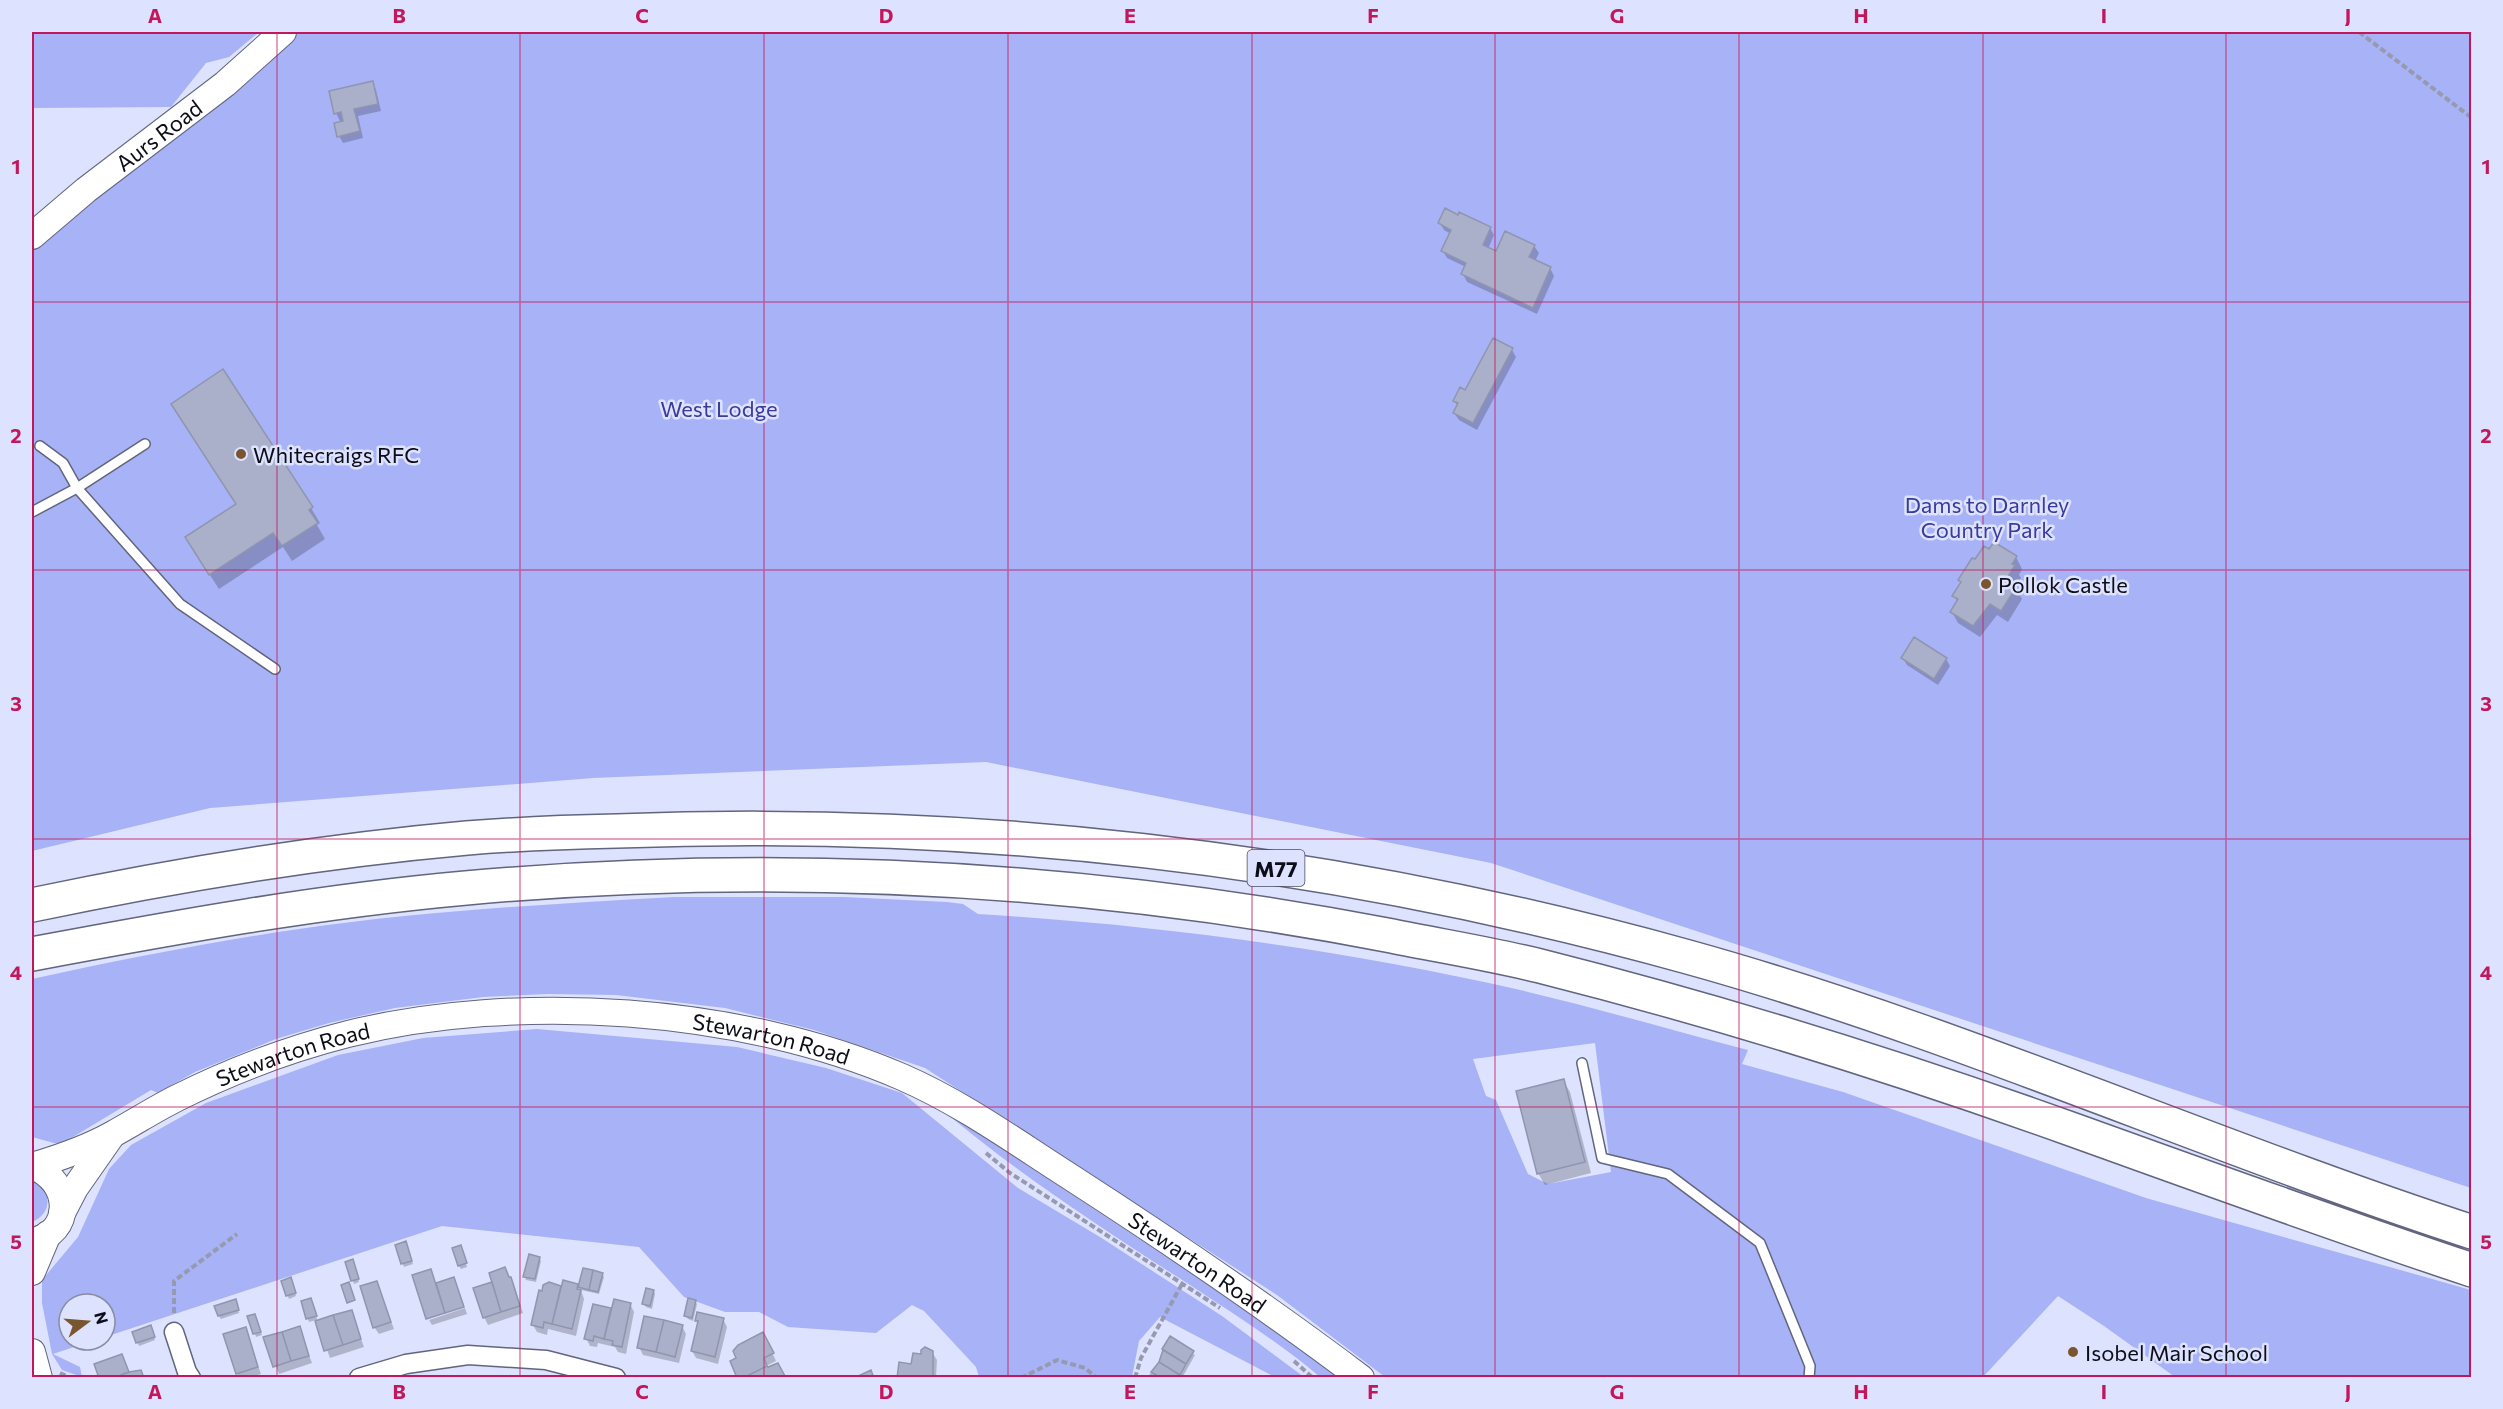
<svg xmlns="http://www.w3.org/2000/svg" width="2503" height="1409" font-family="Commissioner,sans-serif">
<style>
.green{fill:#a8b2f6;fill-rule:evenodd}
.shadow{fill:#0003}
.building{fill:#aaafca;stroke:#9095af;stroke-width:1.5}
.lines{fill:none;stroke-linecap:round;stroke-linejoin:round}
.lane-casing{stroke:#61657d;stroke-width:12}
.street-casing{stroke:#61657d;stroke-width:21}
.secondary-casing{stroke:#61657d;stroke-width:28}
.highway-casing{stroke:#61657d;stroke-width:36}
.path{stroke:#9699af;stroke-width:4;stroke-dasharray:6 3;stroke-linecap:butt}
.lane{stroke:#fff;stroke-width:9}
.street{stroke:#fff;stroke-width:18}
.secondary{stroke:#fff;stroke-width:26}
.highway{stroke:#fff;stroke-width:33}
.grid{fill:none;stroke:#c2185b;stroke-width:1.5;stroke-opacity:0.55}
.poi-dot{fill:#7a562f;stroke:#dde2fe;stroke-width:2}
.labels{text-anchor:middle;dominant-baseline:central;stroke-width:5;stroke-linejoin:round;paint-order:stroke}
.shield{fill:#dde2fe;stroke:#4b4d5c;stroke-width:1.5}
.shield-label{font-size:21px;font-weight:bold;fill:#0c0d16}
.street-label{font-size:22px;fill:#0c0d16;stroke:#dde2fe}
.park-label{font-size:22px;fill:#3b3a9d;stroke:#dde2fe}
.poi-label{font-size:22px;fill:#0c0d16;stroke:#dde2fe;text-anchor:start}
.neatline{fill:none;stroke:#c2185b;stroke-width:2}
.grid-label{font-size:20px;text-anchor:middle;font-weight:bold;fill:#c2185b}
</style>
<rect width="100%" height="100%" fill="#dde2fe"/>
<path class="green" d="M32,32H259L229,57L206,63L171,107L32,108Z
M273,32H2471V1188L1491,863L986,762L593,778L210,808L32,851V241Z
M675,897H844L947,902L963,904L978,914C1158,925 1339,949 1516,989C1593,1007 1671,1030 1748,1050L1742,1064L1843,1092L2146,1198L2471,1290V1377H2175L2104,1326L2058,1296L1983,1377H1385L1277,1295L925,1068L814,1030L725,1008L616,995L548,994L483,997L395,1008L329,1023L276,1039L195,1072L158,1093L151,1090L63,1143H54L32,1137V979C120,960 209,942 299,929C424,911 549,904 675,897ZM1595,1043L1611,1172L1548,1184L1528,1174L1496,1100L1486,1096L1473,1059Z
M537,1029L737,1047L826,1068L902,1093L1018,1188L1100,1237L1222,1316L1304,1377H1275L1160,1317L1139,1341L1132,1377H979L976,1367L924,1311L912,1305L876,1333L788,1327L759,1312H725L684,1297L639,1247L442,1226L105,1337V1304H69V1340H95L53,1354L80,1367L82,1377L62,1370L52,1354L42,1303V1280L78,1237L109,1169L131,1145L206,1103L338,1055L423,1038Z
M940,1108L1251,1312L1339,1377H1320C1279,1342 1235,1315 1190,1285C1104,1230 1018,1174 940,1108Z
M32,1180L45,1190C51,1204 46,1216 32,1222Z"/>
<path class="shadow" d="M372,83L376,90L381,111L358,116L363,138L343,143L339,136L341,123L336,113Z
M1440,223L1490,228L1494,235L1488,249L1497,253L1534,246L1539,253L1535,261L1550,268L1554,276L1537,314L1467,282L1463,274L1466,267L1447,258L1443,251L1451,234L1444,230Z
M1512,350L1516,357L1477,430L1459,420L1454,413L1458,406L1454,401Z
M237,505L311,508L320,523L317,525L325,539L292,561L283,547L219,589L195,552Z
M2016,557L2022,569L2019,575L2021,578L2015,586L2022,599L2008,622L1997,615L1980,637L1958,623L1952,612L1958,602L1954,596L1962,583L1960,580L1975,562Z
M1903,658L1946,659L1950,666L1938,685L1907,665Z
M1563,1080L1570,1092L1591,1173L1545,1185L1538,1173Z
M396,1246H407L413,1264L404,1267Z
M462,1250L467,1267L461,1269L459,1266Z
M539,1258L541,1261L536,1282L526,1280L525,1277Z
M347,1263L354,1264L359,1282L354,1284Z
M505,1269L514,1285L523,1313L488,1325L484,1317L494,1283Z
M584,1269L602,1274L604,1277L599,1294L581,1290L584,1299L576,1336L548,1329L547,1335L537,1332L533,1325L549,1284L562,1287L577,1285L579,1289Z
M430,1271L436,1284L454,1278L464,1305L427,1317Z
M282,1281L292,1282L296,1296L289,1299Z
M376,1282L394,1329L379,1334L374,1327Z
M654,1291L655,1294L652,1309L646,1307L644,1304Z
M695,1301L697,1304L693,1321L688,1319L686,1316Z
M302,1302L312,1303L318,1322L351,1312L364,1347L330,1358L316,1320L309,1322Z
M237,1304L239,1313L221,1319L219,1316Z
M630,1304L634,1312L626,1354L618,1352L615,1347L598,1343L597,1347L590,1346L586,1338L594,1306L612,1310Z
M465,1308L467,1314L432,1325L429,1320Z
M255,1315L262,1335L256,1337L249,1317Z
M723,1319L727,1327L718,1364L696,1358L692,1351L699,1324L697,1320Z
M682,1326L686,1334L679,1363L643,1355L639,1347Z
M299,1328L312,1363L279,1374L265,1338Z
M245,1329L261,1374L250,1378H240L237,1373Z
M152,1330L155,1340L139,1346L134,1333Z
M1170,1338L1195,1355L1182,1378H1147L1155,1367L1157,1368Z
M767,1341L776,1361L766,1366L768,1369L785,1378L738,1359Z
M932,1352L937,1360L936,1378H899L923,1355Z"/>
<path class="building" d="M373,81L378,104L354,109L360,131L337,137L334,123L343,121L341,112L334,114L329,91Z
M1445,208L1458,215L1459,212L1491,227L1483,245L1496,251L1505,231L1535,245L1529,257L1551,267L1533,308L1461,274L1466,263L1441,251L1451,230L1438,223Z
M1493,338L1513,348L1473,423L1453,413L1458,403L1453,401L1460,387L1465,390Z
M223,369L313,507L309,510L318,523L282,546L273,533L209,575L185,537L236,504L171,404Z
M1994,542L2017,556L2012,564L2015,565L2006,580L2017,586L2001,611L1990,604L1973,626L1950,612L1958,599L1952,596L1961,582L1958,580L1972,558L1975,559L1984,546L1989,549Z
M1914,637L1947,658L1934,679L1901,658Z
M1564,1079L1585,1162L1537,1174L1516,1091Z
M406,1241L412,1261L401,1264L395,1245Z
M461,1245L467,1263L458,1266L452,1248Z
M529,1254L540,1257L535,1279L523,1277Z
M353,1259L359,1279L351,1281L345,1262Z
M505,1267L509,1277H511L520,1306L501,1312L489,1273Z
M583,1268L593,1270L589,1290L578,1287Z
M431,1269L445,1313L426,1319L412,1275Z
M593,1270L603,1273L598,1292L589,1290Z
M291,1277L296,1293L286,1296L281,1281Z
M454,1277L464,1307L445,1313L436,1283Z
M563,1280L578,1284L577,1289L581,1290L572,1329L552,1324Z
M377,1281L391,1322L373,1328L360,1286Z
M349,1282L355,1300L347,1303L341,1285Z
M492,1282L501,1312L483,1318L473,1288Z
M549,1282L561,1286L552,1324L544,1322L543,1328L531,1325L539,1290L542,1291L543,1285Z
M646,1288L654,1290L650,1306L642,1304Z
M311,1298L317,1316L306,1319L301,1301Z
M688,1298L696,1300L692,1318L684,1316Z
M236,1299L239,1310L218,1316L214,1306Z
M614,1299L631,1303L622,1347L612,1345L613,1341L604,1339Z
M593,1304L611,1308L604,1339L594,1336L593,1341L584,1339Z
M352,1310L361,1339L343,1345L333,1315Z
M697,1312L724,1318L715,1357L691,1351L698,1321H695Z
M255,1314L261,1332L253,1334L247,1316Z
M333,1315L343,1345L324,1351L315,1321Z
M644,1316L664,1320L656,1352L637,1348Z
M664,1320L683,1325L675,1357L656,1352Z
M151,1325L155,1337L136,1343L132,1332Z
M300,1326L309,1356L291,1361L282,1332Z
M246,1327L258,1367L236,1374L223,1334Z
M282,1332L291,1361L273,1367L263,1337Z
M763,1332L774,1353L764,1358L767,1366L743,1378H737L730,1361L736,1358L733,1351L738,1345Z
M1170,1336L1194,1351L1186,1364L1162,1349Z
M925,1347L933,1351V1378H897L899,1362L911,1364L913,1353L921,1354V1350Z
M1163,1350L1186,1364L1180,1375L1159,1362Z
M122,1354L129,1372L113,1378H99L94,1364Z
M1159,1362L1180,1375L1179,1378H1161L1151,1372Z
M778,1363L786,1378H743L767,1366L768,1367Z
M141,1370L144,1378H113L129,1372Z
M871,1370L874,1378H854Z"/>
<g class="lines">
<defs>
<path id="lane" d="M40,446L63,463L77,488L180,604L275,669
M32,512L77,488L145,444
M1582,1063L1602,1158L1668,1174L1760,1243L1810,1366L1809,1378"/>
<path id="street" d="M174,1332L187,1372L191,1378
M359,1378L406,1364L468,1355L546,1360L616,1378"/>
<g id="secondary">
<path id="s1" d="M32,236L86,190L225,84L283,32"/>
<path id="s2" d="M32,1166C59,1158 88,1148 113,1134C135,1122 155,1109 177,1098C231,1071 289,1049 348,1034C518,992 741,1007 902,1077C962,1103 1017,1143 1072,1178C1171,1242 1267,1307 1361,1378"/>
<path d="M32,1166C73,1181 73,1234 32,1241"/>
<path d="M62,1213L75,1188L112,1135"/>
<path d="M32,1272L48,1234"/>
<path d="M32,1352L39,1378"/>
</g>
<path id="highway" d="M32,905C175,875 320,851 467,838C517,834 567,832 617,831C979,817 1339,860 1688,957C1955,1031 2208,1146 2472,1232
M32,954C176,927 320,901 466,888C775,860 1087,877 1392,936C1441,946 1491,954 1540,966C1718,1011 1895,1066 2068,1128C2202,1176 2336,1225 2472,1270"/>
</defs>
<use href="#lane" class="lane-casing"/>
<use href="#street" class="street-casing"/>
<use href="#secondary" class="secondary-casing"/>
<use href="#highway" class="highway-casing"/>
<path class="path" d="M2359,32L2472,118
M986,1153L1010,1173L1220,1308
M174,1313V1281L237,1234
M1294,1361L1313,1378
M60,1373L71,1378
M1021,1378L1057,1360L1085,1368L1097,1378
M1135,1378L1141,1358L1182,1284"/>
<use href="#lane" class="lane"/>
<use href="#street" class="street"/>
<use href="#secondary" class="secondary"/>
<use href="#highway" class="highway"/>
</g>
<path class="grid" d="M277,32V1378M520,32V1378M764,32V1378M1008,32V1378M1252,32V1378M1495,32V1378M1739,32V1378M1983,32V1378M2226,32V1378M32,302H2472M32,570H2472M32,839H2472M32,1107H2472"/>
<g class="poi-dot">
<circle cx="241" cy="454" r="6"/>
<circle cx="1986" cy="584" r="6"/>
<circle cx="2073" cy="1352" r="6"/>
</g>
<g class="labels">
<rect class="shield" x="1247.5" y="850" width="57" height="36" rx="4.5"/>
<g class="shield-label">
<text x="1276" y="868">M77</text>
</g>
<g class="street-label">
<text stroke="none"><textPath href="#s1" startOffset="162">Aurs Road</textPath></text>
<text stroke="none"><textPath href="#s2" startOffset="771">Stewarton Road</textPath></text>
<text stroke="none"><textPath href="#s2" startOffset="285">Stewarton Road</textPath></text>
<text stroke="none"><textPath href="#s2" startOffset="1257">Stewarton Road</textPath></text>
</g>
<g class="park-label">
<text x="719" y="408">West Lodge</text>
<text x="1987" y="504">Dams to Darnley<tspan x="1987" dy="25">Country Park</tspan></text>
</g>
<g class="poi-label">
<text x="253" y="454">Whitecraigs RFC</text>
<text x="1998" y="584">Pollok Castle</text>
<text x="2085" y="1352">Isobel Mair School</text>
</g>
</g>
<rect width="2503" height="1409" fill="none" stroke="#dde2fe" stroke-width="66"/>
<g transform="translate(87 1322) rotate(74)"><circle r="28" fill="#dde2fe" stroke="#898da1" stroke-width="1.5"/>
<path d="M0-4.5L10 22L0 15L-10 22Z" fill="#7a562f"/>
<text y="-9" font-size="16" font-weight="bold" text-anchor="middle" fill="#0c0d16">N</text>
</g>
<rect x="33" y="33" width="2437" height="1343" class="neatline"/>
<g class="grid-label">
<text x="155" y="23">A</text>
<text x="399" y="23">B</text>
<text x="642" y="23">C</text>
<text x="886" y="23">D</text>
<text x="1130" y="23">E</text>
<text x="1373" y="23">F</text>
<text x="1617" y="23">G</text>
<text x="1861" y="23">H</text>
<text x="2104" y="23">I</text>
<text x="2348" y="23">J</text>
<text x="16" y="174">1</text>
<text x="2486" y="174">1</text>
<text x="16" y="443">2</text>
<text x="2486" y="443">2</text>
<text x="16" y="711">3</text>
<text x="2486" y="711">3</text>
<text x="16" y="980">4</text>
<text x="2486" y="980">4</text>
<text x="16" y="1249">5</text>
<text x="2486" y="1249">5</text>
<text x="155" y="1399">A</text>
<text x="399" y="1399">B</text>
<text x="642" y="1399">C</text>
<text x="886" y="1399">D</text>
<text x="1130" y="1399">E</text>
<text x="1373" y="1399">F</text>
<text x="1617" y="1399">G</text>
<text x="1861" y="1399">H</text>
<text x="2104" y="1399">I</text>
<text x="2348" y="1399">J</text>
</g>
</svg>
